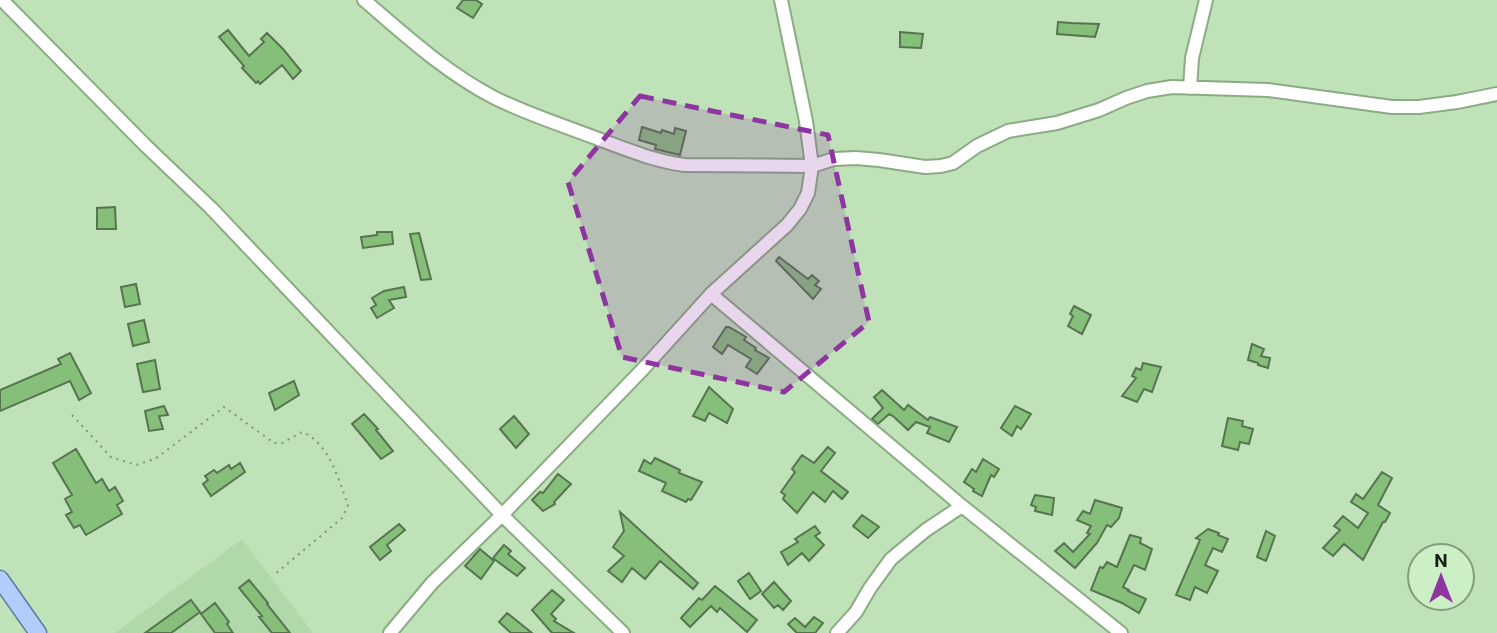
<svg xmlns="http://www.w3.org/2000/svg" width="1497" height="633" font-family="Roboto,sans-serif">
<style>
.built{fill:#b1d8a9}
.building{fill:#86bf7a;stroke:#56744f;stroke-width:2}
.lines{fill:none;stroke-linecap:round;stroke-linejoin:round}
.minor-casing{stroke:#8bab84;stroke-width:16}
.major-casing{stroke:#597aa6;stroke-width:19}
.path{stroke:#7d9778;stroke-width:2;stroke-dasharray:2 5;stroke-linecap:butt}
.minor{stroke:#fff;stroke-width:12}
.major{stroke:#b2cdfa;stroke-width:16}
.marked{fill:#8e35a1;fill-opacity:0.2;stroke:#8e35a1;stroke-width:5;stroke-dasharray:14 9;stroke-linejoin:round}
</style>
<rect width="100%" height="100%" fill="#c0e2b9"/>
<path class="built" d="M242,539L313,633H115Z"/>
<path class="building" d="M463,0H476L482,4L473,18L457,8Z
M1058,22L1071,23L1099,24L1095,37L1057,34Z
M228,30L249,56L264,42L261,39L267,33L283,49L301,71L293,79L282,65L260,84L258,81L256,83L242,68L244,66L219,37Z
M900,32L923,34L921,48L900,47Z
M642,127L661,133L662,130L674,134L675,128L686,131L680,155L655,149L656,145L639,140Z
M115,207L116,229H97V208Z
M377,232H392L393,244L363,248L361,237L377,235Z
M419,233L431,279L421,280L410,234Z
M779,257L808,279L812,275L819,281L815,285L821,289L813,299L776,261Z
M136,284L140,304L125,307L121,287Z
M404,287L406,297L389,300L394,308L377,318L371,308L376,305L372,298L384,291Z
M1074,306L1091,315L1082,334L1068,326L1073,316L1070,314Z
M144,320L149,342L133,346L128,324Z
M726,327H729L746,337L744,340L756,348L755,350L769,358L757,374L746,367L751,359L728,345L722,354L713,347Z
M1252,344L1264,349L1261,356L1270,358L1268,368L1258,365V363L1248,360Z
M70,353L91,393L79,400L70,381L0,411V390L61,364L58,359Z
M155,360L160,389L143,392L137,364Z
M1143,363L1161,367L1152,392L1144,389L1137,402L1122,396L1136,378L1132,376L1136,368L1141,370Z
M294,381L299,395L275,410L269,393Z
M709,387L733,409L727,423L709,413L705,421L693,416Z
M882,390L904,410L908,405L928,420L930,417L957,427L949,442L927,433L930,427L916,422L908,430L893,416L889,414L878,424L872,419L883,408L874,397Z
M164,406L168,415L159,416L163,429L149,431L145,411Z
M1015,406L1031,414L1021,429L1017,426L1012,436L1001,428Z
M364,414L378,429L376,430L393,451L381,459L352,424Z
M514,416L529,434L516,448L500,429Z
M1228,418L1243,421L1242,426L1253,429L1249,444L1240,442L1238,450L1222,446Z
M828,447L835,453L821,471L848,492L842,499L833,491L825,502L813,492L797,513L783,499L785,495L781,492L795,472L792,469L802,455L814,463Z
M76,449L96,483L102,479L109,491L115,487L123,501L117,505L122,514L86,535L80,525L74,528L66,515L72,512L65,499L72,495L53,463Z
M655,458L680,470L679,473L702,482L691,500L688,499L686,502L662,491L666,483L639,471L644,460L651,464Z
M983,459L999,469L994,477L991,475L982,496L973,491L974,489L964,482L972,469L976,472Z
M240,463L245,472L211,496L203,484L208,480L205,476L214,470L217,473L229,465L231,469Z
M1382,472L1392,478L1378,505L1390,513L1385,522H1383L1363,560L1344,544L1333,556L1323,548L1340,530L1334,526L1343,516L1358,528L1368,513L1351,502L1356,494L1363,499Z
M558,474L571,484L554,502L555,504L543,511L532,500L540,492L543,493Z
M1035,495L1054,498L1052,515L1035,511L1036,507L1031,505Z
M1095,500L1122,508L1119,518L1111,527L1107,525L1097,543L1075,568L1055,551L1064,543L1073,552L1090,534L1087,533L1091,526L1077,520L1083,511L1090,514Z
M620,512L698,583L693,589L660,561L645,579L632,568L622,582L608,571L624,556L613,547L624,531Z
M862,515L879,527L868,538L853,526Z
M399,524L405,530L387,545L391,551L380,560L370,547Z
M815,526L820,533L815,536L824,545L809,561L802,553L788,565L781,552L798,542L795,539Z
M1208,529L1219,533L1218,535L1228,539L1222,552L1213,548L1205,565L1218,571L1207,593L1195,587L1190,600L1176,595L1200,540L1196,538Z
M1266,531L1275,536L1266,561L1257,557Z
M1130,535L1141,538L1140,543L1152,549L1145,570L1134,565L1123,587L1129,590L1128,591L1146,599L1139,613L1122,603L1091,590L1100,567L1103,568L1107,562L1117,567Z
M504,545L511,551L508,554L525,568L517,576L493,558Z
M480,549L494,561L481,579L465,566Z
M749,573L761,591L750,599L738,581Z
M249,580L268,603L267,604L290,633H272L259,617L262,616L239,588Z
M774,582L791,601L783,610L778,605L774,608L762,594Z
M715,586L757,620L747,632L720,608L717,612L711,606L690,627L681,618L699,598L702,600Z
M552,590L564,600L551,614L556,619L554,621L574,633H552L532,610Z
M191,600L200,612L171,633H145Z
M215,603L229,622L227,624L233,633H215L201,614Z
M507,613L532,633H511L499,622Z
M814,617L823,623L815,633H797L788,624L795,618L805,627Z"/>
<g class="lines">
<defs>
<path id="minor" d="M2,0L146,146L211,208L502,515L623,633
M364,0C405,35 445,72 493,97C524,113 559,124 593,137C623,148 653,161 685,165L812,166L834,159L856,158L879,160L925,167L941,166L953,163L977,146L1008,131L1057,123L1099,110L1126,98L1147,91L1172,87L1268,90L1392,107H1419L1457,102L1497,94
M1190,88L1192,58L1206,0
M711,294L962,506L1121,633
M390,633L432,583L502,515L643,369L711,294L787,225L800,209L808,193L812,166L806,121L781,0
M837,633L856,612L870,588L891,559L926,530L962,506"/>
<path id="major" d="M0,579L38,633"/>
</defs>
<use href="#minor" class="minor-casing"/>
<use href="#major" class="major-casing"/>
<path class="path" d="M72,415L111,457L136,465L155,459L224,407L274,443H282L302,432C329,442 339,481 348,505L342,518L274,575"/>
<use href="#minor" class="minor"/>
<use href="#major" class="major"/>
</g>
<path class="marked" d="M640,96L828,135L869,322L784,392L622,357L568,182Z"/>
<g transform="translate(1441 577)"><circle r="33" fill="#cdefc6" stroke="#839c7d" stroke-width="2"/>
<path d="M0-5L12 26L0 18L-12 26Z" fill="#8e35a1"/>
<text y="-10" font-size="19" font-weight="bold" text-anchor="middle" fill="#131f10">N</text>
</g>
</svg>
